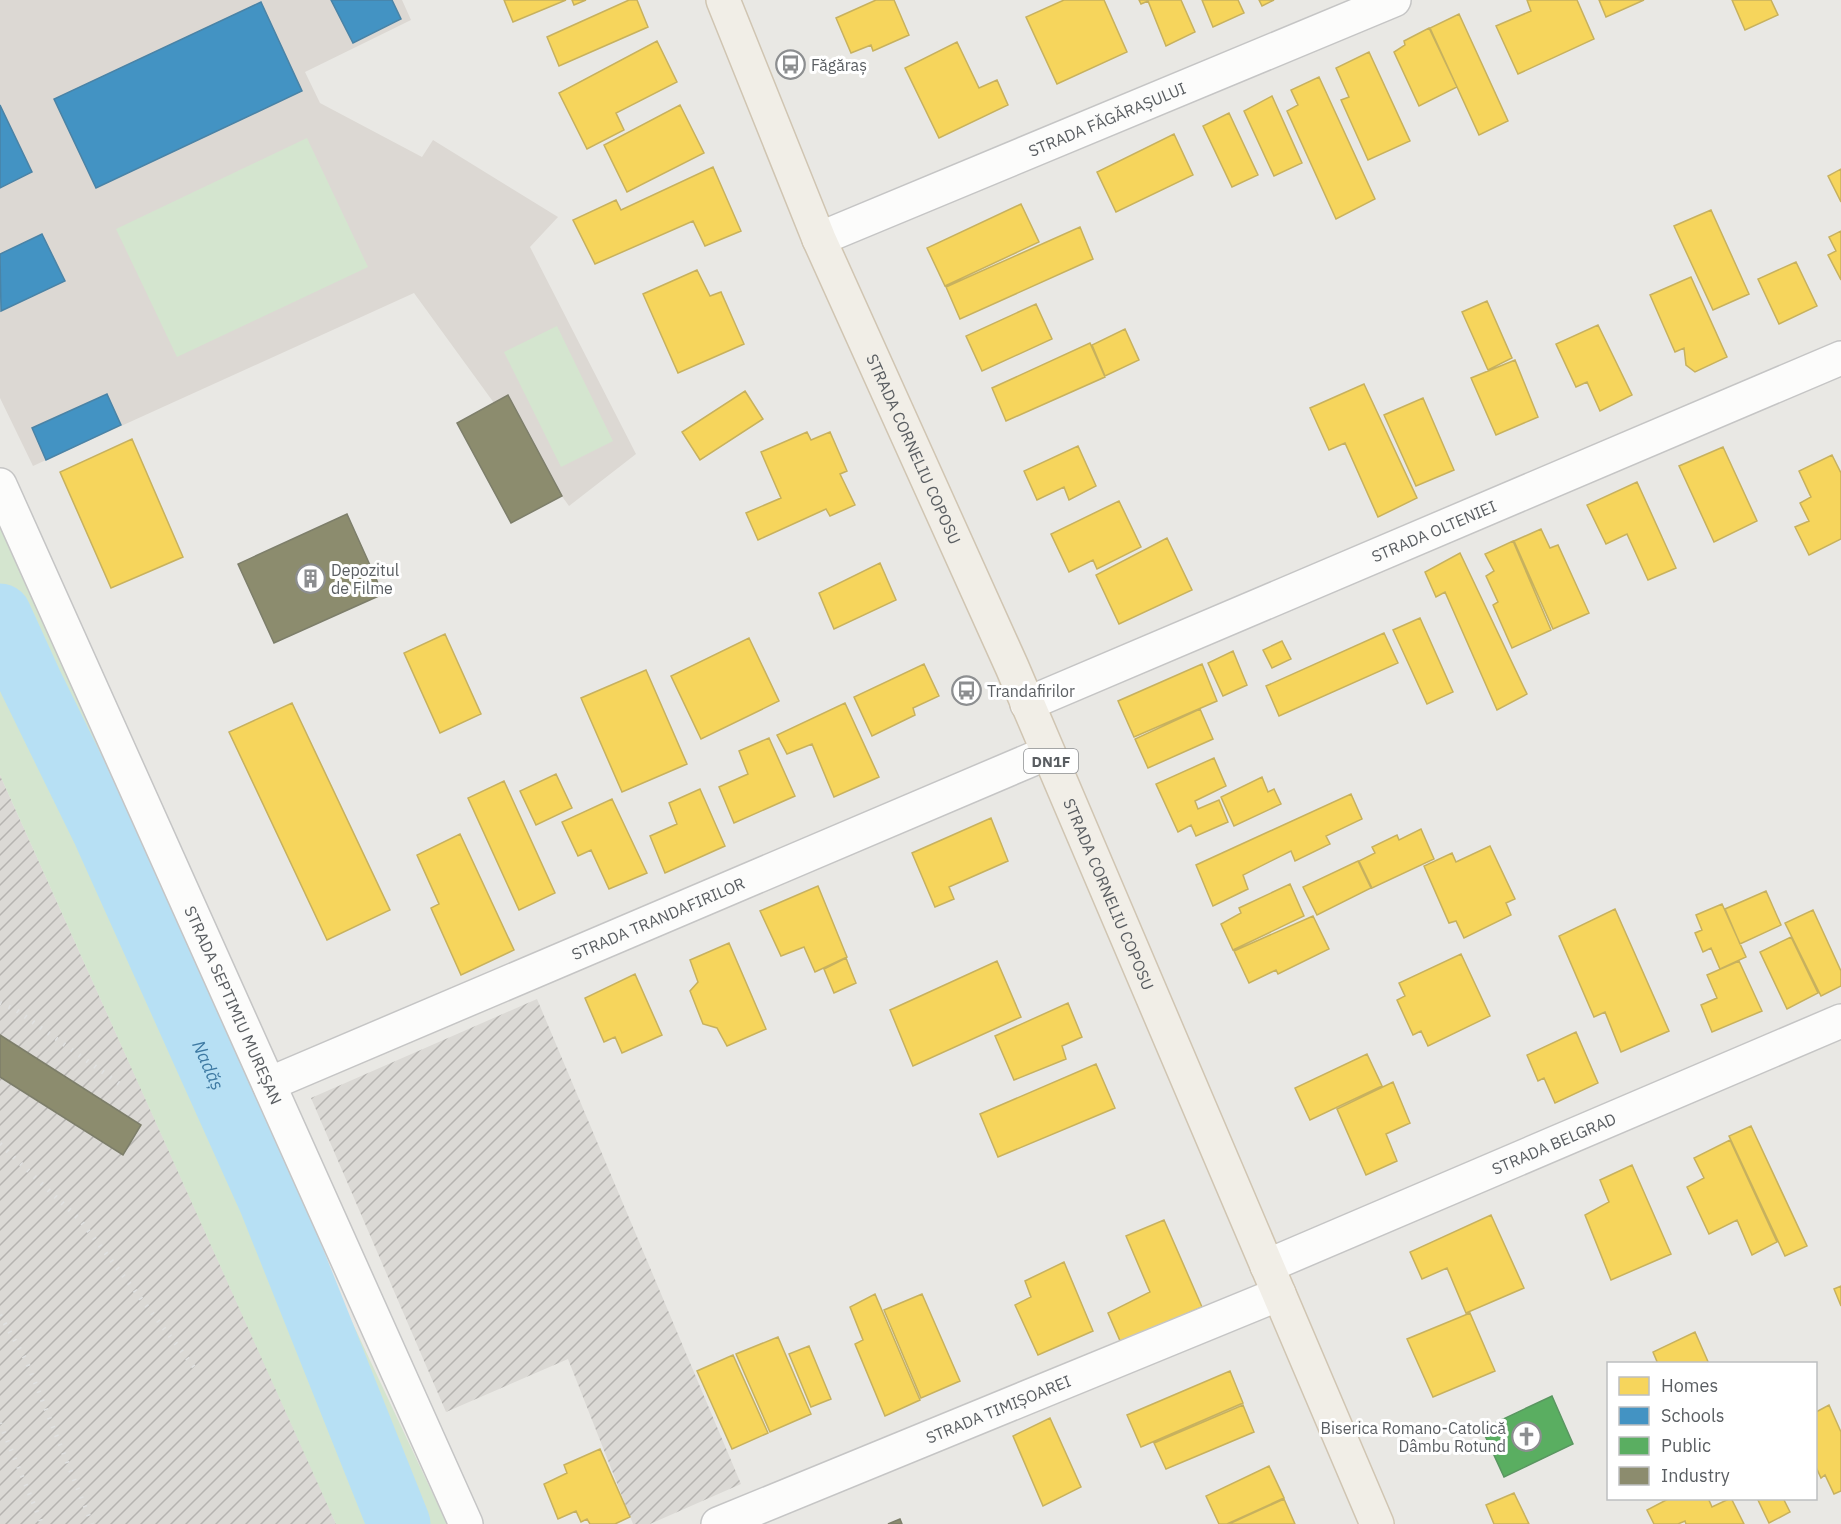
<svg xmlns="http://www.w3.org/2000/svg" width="1841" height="1524" font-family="'IBM Plex Sans',sans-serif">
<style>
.industrial{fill:url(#industrial-furrows)}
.education{fill:#dcd8d3}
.green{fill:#d4e5cf}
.homes{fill:#f6d55c;stroke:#c7b15e;stroke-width:1.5}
.schools{fill:#4393c3;stroke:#4a83a6;stroke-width:1.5}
.public{fill:#5aae61;stroke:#5a9661;stroke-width:1.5}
.industry{fill:#8c8c6e;stroke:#7d7e6a;stroke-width:1.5}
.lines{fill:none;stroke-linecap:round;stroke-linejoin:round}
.river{stroke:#b7e0f4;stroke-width:63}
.street-casing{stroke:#c5c5c5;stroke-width:36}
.primary-casing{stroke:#d0c5b2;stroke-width:36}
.street{stroke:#fcfcfb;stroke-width:33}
.primary{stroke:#f1eee7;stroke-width:33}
.rail{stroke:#e0e1e1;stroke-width:4.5;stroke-dasharray:1.5 8;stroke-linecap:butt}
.labels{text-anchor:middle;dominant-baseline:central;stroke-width:6;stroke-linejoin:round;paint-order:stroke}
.shield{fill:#fff;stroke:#8c8e91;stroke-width:1.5}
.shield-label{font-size:15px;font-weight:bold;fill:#5a5e62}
.poi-label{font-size:16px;fill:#5a5e62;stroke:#fff;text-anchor:start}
.street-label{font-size:16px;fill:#5a5e62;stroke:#fff}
.water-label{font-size:18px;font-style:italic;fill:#3e7aa3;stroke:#fff}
</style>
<defs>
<pattern id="industrial-furrows" width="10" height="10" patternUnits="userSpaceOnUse" patternTransform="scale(1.5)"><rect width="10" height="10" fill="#dbd9d5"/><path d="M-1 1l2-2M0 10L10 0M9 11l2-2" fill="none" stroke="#b5b3b0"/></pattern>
</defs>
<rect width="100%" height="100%" fill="#e9e8e4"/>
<path class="industrial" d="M0,775L327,1503L336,1524H0Z
M537,999L741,1484L650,1524H633L568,1359L446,1412L311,1098Z"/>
<path class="education" d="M0,0H402L411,20L305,72L320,103L422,157L433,140L558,217L530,247L636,454L569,506L414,293L33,466L0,398Z"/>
<path class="green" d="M307,138L368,267L177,357L116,229Z
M557,326L613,441L561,467L504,352Z
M0,519L244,1065L313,1239L447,1524H336L0,775Z"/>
<path class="homes" d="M504,0H566L513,22Z
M572,0H586L574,5Z
M629,0H637L648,27L559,66L547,37Z
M876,0H894L909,35L873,51L871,45L851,53L836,18Z
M1064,0H1104L1127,52L1057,84L1026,17Z
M1139,0H1181L1195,32L1166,46L1148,1L1141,4Z
M1202,0H1238L1244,13L1213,27Z
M1259,0H1274L1262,6Z
M1527,0H1577L1594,39L1518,74L1496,26L1531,11Z
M1599,0H1644L1606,17Z
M1732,0H1771L1778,15L1745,30Z
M1459,14L1508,121L1479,135L1430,28Z
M1429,28L1457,87L1419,106L1394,52L1405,45L1404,41Z
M657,41L677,82L616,113L624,130L587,149L559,93Z
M957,42L979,88L997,80L1008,105L939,138L905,68Z
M1369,52L1410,141L1368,160L1341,100L1349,97L1336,68Z
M1319,77L1375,199L1336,219L1287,111L1298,105L1291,90Z
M1272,96L1302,163L1274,176L1244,111Z
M680,105L704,153L627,192L604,145Z
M1229,113L1258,175L1232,187L1203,126Z
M1174,134L1193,175L1116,212L1097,172Z
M713,167L741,231L705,246L693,221L595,264L573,220L616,200L621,210Z
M1841,169V202L1828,176Z
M1021,204L1039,242L945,286L927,248Z
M1711,210L1749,294L1713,310L1674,226Z
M1080,227L1093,259L960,319L946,287Z
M1841,231V280L1828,255L1836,251L1829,237Z
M1796,262L1817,306L1779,324L1758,279Z
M697,270L710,296L721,292L744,344L678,373L643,294Z
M1691,277L1727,357L1695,372L1686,365L1684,348L1675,352L1650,295Z
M1487,301L1512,358L1488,370L1462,312Z
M1036,304L1052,339L982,371L966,336Z
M1598,325L1632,395L1600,411L1587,382L1576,387L1556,344Z
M1125,329L1139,360L1105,376L1092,345Z
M1090,343L1105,377L1006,421L992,388Z
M1515,360L1538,417L1496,435L1471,378Z
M1364,384L1417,498L1378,517L1345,443L1329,450L1310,408Z
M745,391L763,419L700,460L682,432Z
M1423,398L1454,470L1416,486L1384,415Z
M807,432L811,440L830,432L847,471L840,474L855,505L830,516L826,509L758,540L746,513L781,498L761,452Z
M132,439L183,557L111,588L60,472Z
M1078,446L1096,486L1069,500L1064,487L1037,500L1024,471Z
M1723,447L1757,521L1714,542L1679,466Z
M1832,455L1841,473V539L1809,555L1795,527L1809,521L1800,503L1811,497L1799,471Z
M1637,482L1676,568L1648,580L1627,534L1606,544L1587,505Z
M1119,501L1141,547L1097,569L1093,560L1069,572L1051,534Z
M1541,529L1550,548L1558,545L1589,613L1553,629L1514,541Z
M1167,538L1192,590L1119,624L1096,575Z
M1513,541L1551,630L1512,648L1493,605L1498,602L1486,576L1494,571L1485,554Z
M1460,553L1527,694L1497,710L1445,592L1436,597L1425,572Z
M880,563L896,600L834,629L819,593Z
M1420,618L1453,692L1427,704L1393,630Z
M1384,633L1398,663L1279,716L1266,686Z
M445,634L481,714L440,733L404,653Z
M749,638L779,701L701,739L671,676Z
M1282,641L1291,659L1272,668L1263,650Z
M1233,651L1247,685L1223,696L1208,663Z
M924,664L939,696L913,708L915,715L872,736L854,697Z
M1202,664L1217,701L1134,737L1118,701Z
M646,670L687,764L622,792L581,698Z
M292,703L390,910L327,940L229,732Z
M845,703L879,777L834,797L812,744L787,754L777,735Z
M1200,709L1213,739L1148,768L1135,739Z
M769,738L795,796L734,823L719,787L748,774L739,751Z
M1214,758L1226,786L1195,801L1198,809L1219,800L1228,822L1196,836L1191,825L1178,832L1156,784Z
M556,774L572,808L536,825L520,791Z
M1262,777L1268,792L1274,789L1281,804L1234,826L1221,797Z
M504,781L555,893L519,910L468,798Z
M700,789L725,846L665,873L650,836L677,824L669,803Z
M1351,794L1362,819L1326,836L1330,844L1295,861L1291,851L1243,875L1248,889L1213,906L1196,865Z
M612,799L647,873L609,889L591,850L578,856L562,822Z
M991,818L1008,861L949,887L954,899L935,907L912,853Z
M1421,829L1434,859L1372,888L1359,861L1375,853L1372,847L1397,835L1399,840Z
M460,834L514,950L461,975L431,908L439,904L417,855Z
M1490,846L1515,899L1506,903L1511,915L1464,938L1456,921L1449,923L1424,866L1452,853L1456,862Z
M1358,861L1371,888L1317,915L1303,887Z
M1290,884L1304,916L1233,950L1221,924L1241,913L1239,908Z
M818,886L847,957L815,972L804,947L781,956L760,911Z
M1766,891L1781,925L1740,944L1725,909Z
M1722,904L1746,957L1720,969L1711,948L1703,952L1695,933L1702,930L1696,915Z
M1615,909L1669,1031L1621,1052L1605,1012L1594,1017L1559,936Z
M1813,910L1841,971V986L1821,996L1785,923Z
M1313,916L1329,949L1278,974L1276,970L1249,983L1234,951Z
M1791,937L1818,993L1787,1009L1760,952Z
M729,943L766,1029L727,1046L717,1028L703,1024L690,991L698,982L690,960Z
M1461,954L1490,1016L1428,1046L1421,1031L1413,1035L1397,1000L1405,996L1399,983Z
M846,958L856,983L834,993L824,969Z
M997,961L1021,1017L913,1066L890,1010Z
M1739,961L1762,1011L1712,1032L1701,1005L1717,998L1707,975Z
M635,974L662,1035L622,1053L615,1037L604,1042L585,998Z
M1068,1003L1082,1037L1062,1046L1066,1059L1014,1080L995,1036Z
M1576,1032L1598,1083L1555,1103L1544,1078L1538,1081L1527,1055Z
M1367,1054L1382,1086L1310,1120L1295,1088Z
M1096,1064L1115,1108L998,1157L980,1114Z
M1393,1082L1410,1123L1386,1134L1397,1161L1366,1175L1337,1109Z
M1751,1126L1807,1246L1785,1256L1729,1136Z
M1730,1140L1777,1242L1752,1255L1737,1220L1709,1234L1687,1187L1704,1178L1694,1158Z
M1632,1165L1671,1254L1611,1280L1585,1215L1609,1202L1600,1180Z
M1491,1215L1524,1288L1466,1313L1447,1268L1422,1279L1410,1252Z
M1164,1220L1202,1307L1121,1343L1108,1313L1150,1292L1126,1236Z
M1064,1262L1093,1331L1038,1355L1015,1305L1031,1297L1025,1281Z
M1841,1286V1306L1834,1289Z
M875,1294L920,1400L885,1416L855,1344L863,1340L850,1307Z
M922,1294L960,1381L921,1398L884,1310Z
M1470,1313L1495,1371L1433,1397L1407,1339Z
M1695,1332L1709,1364H1658L1653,1352Z
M778,1337L811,1414L770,1432L736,1354Z
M809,1346L831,1399L811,1407L789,1354Z
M733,1355L768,1433L732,1449L697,1371Z
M1230,1371L1243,1403L1141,1447L1127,1415Z
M1243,1405L1254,1432L1166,1469L1154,1443Z
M1829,1405L1841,1432V1491L1834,1494L1825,1475L1821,1478L1816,1467V1412Z
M1050,1418L1081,1487L1043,1506L1013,1436Z
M600,1449L630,1517L615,1524H590L587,1519L581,1522L576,1511L558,1519L544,1484L567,1473L564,1465Z
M1269,1466L1284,1498L1227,1524H1219L1206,1496Z
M1514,1493L1529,1524H1494L1486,1505Z
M1670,1498H1708L1712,1507L1731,1498L1744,1524H1686L1685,1521L1678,1524H1654L1647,1510Z
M1757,1498H1783L1790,1512L1769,1523Z
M1284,1499L1295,1524H1229Z"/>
<path class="schools" d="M331,0H392L401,19L353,43Z
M261,2L302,91L96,188L54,99Z
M0,105L32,172L0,188Z
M42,234L65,281L1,311L0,254Z
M107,394L121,425L46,460L32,428Z"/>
<path class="public" d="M1552,1396L1573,1444L1504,1477L1482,1429Z"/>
<path class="industry" d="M508,395L562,496L511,523L457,423Z
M347,514L383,594L274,643L238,564Z
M0,1035L141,1125L123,1155L0,1077Z
M900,1519L902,1524H888Z"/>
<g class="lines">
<path class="river" id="s1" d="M0,615L31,683L104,832L270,1201L399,1524"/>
<defs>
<g id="street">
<path id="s2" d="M819,239L1394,0"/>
<path id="s3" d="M0,485L466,1524"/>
<path id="s4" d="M1027,704L1841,358"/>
<path id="s5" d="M269,1084L1047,753"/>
<path id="s6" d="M1267,1266L1841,1021"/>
<path id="s7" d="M718,1524L1279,1294"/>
</g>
<g id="primary">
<path id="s8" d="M723,0L819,239L1012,667L1377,1524"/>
</g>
</defs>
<use href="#street" class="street-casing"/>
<use href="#primary" class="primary-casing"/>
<use href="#street" class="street"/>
<use href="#primary" class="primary"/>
<path class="rail" d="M0,1003L16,1010L121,1085
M0,1144L80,1220L197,1371
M0,1315L26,1360L92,1524
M0,1423L42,1524"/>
</g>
<defs>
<symbol id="bus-ring" viewBox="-11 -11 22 22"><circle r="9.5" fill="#fff" stroke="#8c8e90" stroke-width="1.5"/><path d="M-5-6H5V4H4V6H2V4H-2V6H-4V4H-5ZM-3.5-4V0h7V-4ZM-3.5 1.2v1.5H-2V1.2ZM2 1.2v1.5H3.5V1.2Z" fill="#8c8e90"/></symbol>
<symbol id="building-ring" viewBox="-11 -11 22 22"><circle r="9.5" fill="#fff" stroke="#8c8e90" stroke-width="1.5"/><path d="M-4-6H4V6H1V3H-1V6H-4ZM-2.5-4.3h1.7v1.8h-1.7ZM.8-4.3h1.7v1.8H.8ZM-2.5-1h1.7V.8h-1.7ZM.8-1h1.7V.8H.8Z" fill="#8c8e90"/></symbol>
<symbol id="church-ring" viewBox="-11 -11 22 22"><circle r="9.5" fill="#fff" stroke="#8c8e90" stroke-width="1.5"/><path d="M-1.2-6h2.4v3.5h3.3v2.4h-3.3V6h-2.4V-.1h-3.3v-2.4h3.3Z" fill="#8c8e90"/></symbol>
</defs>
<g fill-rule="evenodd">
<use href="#bus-ring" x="774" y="48" width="33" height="33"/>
<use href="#building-ring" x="294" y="562" width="33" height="33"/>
<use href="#bus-ring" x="950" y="674" width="33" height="33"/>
<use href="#church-ring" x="1510" y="1420" width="33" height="33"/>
</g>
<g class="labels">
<rect class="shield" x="1024" y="749" width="54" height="24" rx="4.5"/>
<g class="shield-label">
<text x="1051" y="761">DN1F</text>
</g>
<g class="poi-label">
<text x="811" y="65">Făgăraș</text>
<text x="331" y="570">Depozitul<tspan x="331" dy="18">de Filme</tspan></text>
<text x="987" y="691">Trandafirilor</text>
<text x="1506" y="1428" text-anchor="end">Biserica Romano-Catolică<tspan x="1506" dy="18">Dâmbu Rotund</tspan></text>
</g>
<g class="street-label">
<text stroke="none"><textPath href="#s2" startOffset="312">STRADA FĂGĂRAȘULUI</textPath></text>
<text stroke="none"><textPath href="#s8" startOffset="488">STRADA CORNELIU COPOSU</textPath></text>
<text stroke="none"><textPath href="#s4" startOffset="442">STRADA OLTENIEI</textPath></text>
<text stroke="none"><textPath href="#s8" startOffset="974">STRADA CORNELIU COPOSU</textPath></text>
<text stroke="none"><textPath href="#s5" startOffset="423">STRADA TRANDAFIRILOR</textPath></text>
<text stroke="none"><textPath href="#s3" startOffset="570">STRADA SEPTIMIU MUREȘAN</textPath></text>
<text stroke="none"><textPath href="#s6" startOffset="312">STRADA BELGRAD</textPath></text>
<text stroke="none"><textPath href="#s7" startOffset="303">STRADA TIMIȘOAREI</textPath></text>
</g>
<g class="water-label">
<text stroke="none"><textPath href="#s1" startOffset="496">Nadăș</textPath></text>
</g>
</g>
<rect x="1607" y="1362" width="210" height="138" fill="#ffffff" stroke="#bdbfc0" stroke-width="1.5"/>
<rect x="1619" y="1377" width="30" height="18" fill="#f6d55c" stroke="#bdbfc0" stroke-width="1.5"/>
<text x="1661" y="1392" font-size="18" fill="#5a5e62">Homes</text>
<rect x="1619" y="1407" width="30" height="18" fill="#4393c3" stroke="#bdbfc0" stroke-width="1.5"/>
<text x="1661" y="1422" font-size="18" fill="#5a5e62">Schools</text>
<rect x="1619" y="1437" width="30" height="18" fill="#5aae61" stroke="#bdbfc0" stroke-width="1.5"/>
<text x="1661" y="1452" font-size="18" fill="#5a5e62">Public</text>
<rect x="1619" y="1467" width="30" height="18" fill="#8c8c6e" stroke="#bdbfc0" stroke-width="1.5"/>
<text x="1661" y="1482" font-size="18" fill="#5a5e62">Industry</text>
</svg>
